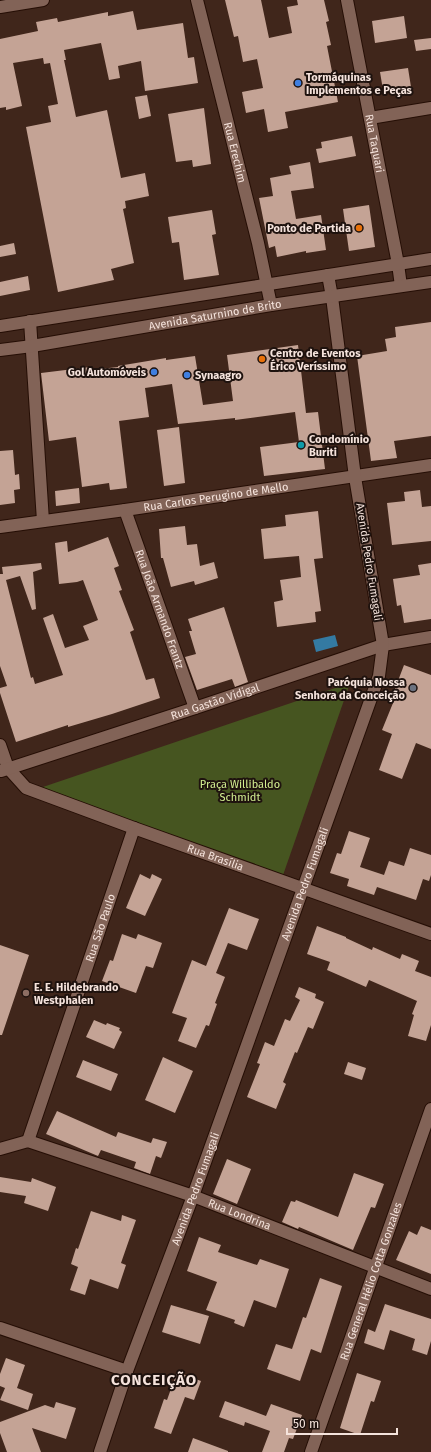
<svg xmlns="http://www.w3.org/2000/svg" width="431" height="1452" font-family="'Fira Sans',sans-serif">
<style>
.green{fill:#465520}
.water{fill:#347aa2}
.building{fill:#c4a395}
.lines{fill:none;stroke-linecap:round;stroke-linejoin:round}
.street-casing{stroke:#250e05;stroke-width:14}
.secondary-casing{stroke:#250e05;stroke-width:14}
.street{stroke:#826357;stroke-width:12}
.secondary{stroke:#826357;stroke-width:12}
.shop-dot{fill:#3f7fe0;stroke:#1e120e;stroke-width:1.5}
.food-dot{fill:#e8710a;stroke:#1e120e;stroke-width:1.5}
.culture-dot{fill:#0f9aa8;stroke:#1e120e;stroke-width:1.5}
.worship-dot{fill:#6b7280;stroke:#1e120e;stroke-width:1.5}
.education-dot{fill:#8d6e63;stroke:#1e120e;stroke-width:1.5}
.labels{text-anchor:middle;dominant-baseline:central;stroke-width:4;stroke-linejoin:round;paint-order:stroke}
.poi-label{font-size:11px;font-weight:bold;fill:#f5e3dc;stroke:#1e120e;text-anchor:start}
.street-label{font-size:11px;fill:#f5e3dc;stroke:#1e120e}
.park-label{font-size:11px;fill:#d2ee90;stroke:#1e120e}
.district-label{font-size:15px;font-weight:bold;letter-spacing:1px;fill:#f5e3dc;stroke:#1e120e}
</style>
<rect width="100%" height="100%" fill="#40261b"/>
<path class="green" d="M350,683L282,878L40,788Z"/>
<path class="water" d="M335,635L338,646L316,652L313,640Z"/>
<path class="building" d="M225,0H261L269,38L292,33L287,7L298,5L297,0H324L329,21L326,22L331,45L327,46L338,102L285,112L288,128L268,132L264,109L246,113L242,92L263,88L257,59L243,62L238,36L234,37Z
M133,11L137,30L183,23L188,58L194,57L198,83L145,91L141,61L118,66L120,78L109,80L101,43L64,50L66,60H64L76,117L107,110L121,178L145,173L149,196L125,201L126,208L123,209L134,263L111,269L114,280L58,292L26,127L51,122L48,106L58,104L50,63L44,64L43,58L13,63L22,106L6,110V107L0,108V39L38,31L36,22L57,18L58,22L108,12V16Z
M404,16L407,38L375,43L372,21Z
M431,38V49L416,51L414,40Z
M408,68L411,87L383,90L380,72Z
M147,95L151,116L139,119L135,97Z
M204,108L211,164L193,167L192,160L176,162L168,114Z
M352,136L356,156L319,163L316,149L322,148L321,142Z
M310,162L314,188L291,191L296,219L321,215L326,250L306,253V251L277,257L275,246L269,248L259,198L273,196L270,178L291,174L289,166Z
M369,205L375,247L349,251L343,209Z
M212,210L216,234L212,235L219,275L184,280L179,242L172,243L168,217Z
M14,243L16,254L0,257V246Z
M28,276L30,290L0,296V282Z
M431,322V436L394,441L397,458L371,461L357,356L387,351L385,339L396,337L395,327Z
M298,345L306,413L318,412L325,469L264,476L260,447L299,442L295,412L235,420V418L178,424L172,384L145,388L149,417L119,421L127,488L110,490L109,483L82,487L76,437L49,441L41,373L90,367L91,370L118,367V366L166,358V360L195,356L203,405L233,401L227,355Z
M179,427L185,483L164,486L157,430Z
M13,450L15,475L19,474L20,489L14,490L15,503L0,505V451Z
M79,488L80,503L56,506L55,491Z
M420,490L422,507L431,506V541L392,545L387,503L405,501L404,492Z
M318,511L323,558L314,559L321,611L315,612L316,622L277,627L274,602L283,600L280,580L301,577L299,556L264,559L261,529L286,526L285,515Z
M185,526L187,545L197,544L200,566L214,562L218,578L195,585L194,581L171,587L163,558H161L159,529Z
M108,537L119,566L114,568L122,590L119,591L134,630L130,632L146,680L154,678L160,698L112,714L68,727V725L16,742L0,693V688L7,686L0,666V574H3L2,567L41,563L42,569L33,572L36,609L32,610L20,576L6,580L31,678L33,677L35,684L63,675L43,618L53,614L65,648L89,640L83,626L98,620L83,580L77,582L59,584L55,543L67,541L68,552Z
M431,563V619L404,623L401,605L397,606L393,579L420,575L418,565Z
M224,607L248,682L235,687L232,679L197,690L185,657L196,654L189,631H192L188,619Z
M404,665L431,675V749L416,743L402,779L379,770L392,734L382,730L393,703L390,702Z
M349,831L370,838L360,867L384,875L389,861L404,866L410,848L431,855V875L429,881L423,879L416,900L377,887L374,895L347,886L349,879L330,873L337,853L341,854Z
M140,874L150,879L152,874L162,879L145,916L126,908Z
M229,908L259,919L247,950L228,943L216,973L225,977L215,1003L217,1004L209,1026L206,1025L196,1048L178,1041L187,1018L172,1013L192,960L206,966Z
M317,926L346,937V938L372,950L373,947L400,959L402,954L419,961L415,971L431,977V1025L426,1041L408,1036L414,1015L412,1014L417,1001L369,980L366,987L327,970L330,962L307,954Z
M122,934L136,939L138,934L162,943L153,968L146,966L136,993L102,981L110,960L113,961Z
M0,945L29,955L2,1035H0Z
M299,987L316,994L315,998L324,1002L313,1029L308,1027L297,1053L295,1052L283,1082L286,1084L276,1109L247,1097L260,1064L257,1063L265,1042L274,1046L285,1019L290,1021L300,1000L295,997Z
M94,1020L106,1025L107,1023L120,1028L119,1030L122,1032L114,1049L86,1037Z
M163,1057L193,1071L175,1113L145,1100Z
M83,1060L118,1074L111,1091L76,1077Z
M348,1062L366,1068L362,1080L344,1074Z
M57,1111L116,1137L118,1132L151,1143L153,1138L167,1142L161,1158L156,1156L150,1174L134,1168L136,1162L101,1150L98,1156L46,1134Z
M227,1159L251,1169L237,1204L213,1194Z
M354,1173L384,1184L375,1208L371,1207L353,1250L299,1227L298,1229L282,1222L291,1201L295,1202L296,1200L338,1217Z
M0,1177L31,1182L32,1178L56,1187L48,1211L24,1203L26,1196L0,1192Z
M91,1211L121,1221L122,1215L136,1220L121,1263L126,1265L118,1289L90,1279L85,1295L70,1290L78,1267L71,1264L76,1248L78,1249Z
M421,1226L431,1230V1274L396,1260L409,1231L417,1235Z
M199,1237L221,1245L218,1252L257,1265L260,1259L289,1269L276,1308L254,1300L244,1327L234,1323L235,1320L206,1310L217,1282L187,1271Z
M320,1278L342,1286L321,1353L311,1349L300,1381L267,1369L276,1344L292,1349L303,1317L306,1318Z
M385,1304L431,1319V1341L427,1355L412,1350L415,1339L390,1330L384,1350L364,1343L368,1329L375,1332Z
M171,1305L209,1316L200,1344L162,1332Z
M6,1358L25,1365L17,1388L33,1394L28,1410L0,1400L5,1388L0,1386V1374Z
M177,1372L201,1381L194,1400L185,1397L171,1434L154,1428L164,1399L167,1400Z
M357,1373L381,1381L374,1402L371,1401L360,1435L340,1428Z
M225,1401L266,1416L271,1404L302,1415L293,1439L289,1438L284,1452H262L270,1431L245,1422L244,1426L219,1417Z
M56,1402L76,1408L66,1439L32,1428L41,1452H7L0,1433V1422L45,1405L54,1408Z
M193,1438L228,1451V1452H188Z"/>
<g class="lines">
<defs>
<g id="street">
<path id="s1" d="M197,0L258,243L271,305"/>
<path id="s2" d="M347,0L398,264L401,286"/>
<path d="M0,7L43,0"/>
<path d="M370,118L431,108"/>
<path d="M30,321L43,521"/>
<path id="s3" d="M125,510L195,708"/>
<path id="s4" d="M0,527L125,510L431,465"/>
<path id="s5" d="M0,745L8,768L26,788L134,828L431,934"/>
<path id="s6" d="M1,771L195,708L383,645L431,637"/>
<path id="s7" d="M28,1141L134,828"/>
<path id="s8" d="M0,1149L28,1141L193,1196L431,1289"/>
<path d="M0,1328L127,1371"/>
<path id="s9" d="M100,1452L127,1371L193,1196L379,676L383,645L355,477L332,297L328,275"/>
<path id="s10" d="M311,1452L431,1109"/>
</g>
<g id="secondary">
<path d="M0,326L431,259"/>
<path id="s11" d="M0,350L32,346L271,305L431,282"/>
</g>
</defs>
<use href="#street" class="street-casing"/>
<use href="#secondary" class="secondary-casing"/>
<use href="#street" class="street"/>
<use href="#secondary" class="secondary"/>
</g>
<g class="shop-dot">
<circle cx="298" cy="83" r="4"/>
<circle cx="154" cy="372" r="4"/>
<circle cx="187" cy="375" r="4"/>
</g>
<g class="food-dot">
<circle cx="359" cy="228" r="4"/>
<circle cx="262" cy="359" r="4"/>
</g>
<circle class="culture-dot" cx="301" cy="445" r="4"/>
<circle class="worship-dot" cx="413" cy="688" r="4"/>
<circle class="education-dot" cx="26" cy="993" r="4"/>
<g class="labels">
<g class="poi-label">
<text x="306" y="77">Tormáquinas<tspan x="306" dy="13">Implementos e Peças</tspan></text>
<text x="351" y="228" text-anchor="end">Ponto de Partida</text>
<text x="270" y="353">Centro de Eventos<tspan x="270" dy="13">Érico Veríssimo</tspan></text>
<text x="146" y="372" text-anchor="end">Gol Automóveis</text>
<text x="195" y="375">Synaagro</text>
<text x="309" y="439">Condomínio<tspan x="309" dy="13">Buriti</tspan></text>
<text x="405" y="682" text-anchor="end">Paróquia Nossa<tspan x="405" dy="13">Senhora da Conceição</tspan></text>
<text x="34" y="987">E. E. Hildebrando<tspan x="34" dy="13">Westphalen</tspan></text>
</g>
<g class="street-label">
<text stroke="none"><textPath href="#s2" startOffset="146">Rua Taquari</textPath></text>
<text stroke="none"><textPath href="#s1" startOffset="157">Rua Erechim</textPath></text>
<text stroke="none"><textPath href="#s11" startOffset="218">Avenida Saturnino de Brito</textPath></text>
<text stroke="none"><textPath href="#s4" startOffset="218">Rua Carlos Perugino de Mello</textPath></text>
<text transform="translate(369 562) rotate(81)">Avenida Pedro Fumagali</text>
<text stroke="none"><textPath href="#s3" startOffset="105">Rua João Armando Frantz</textPath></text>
<text stroke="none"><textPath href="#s6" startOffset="225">Rua Gastão Vidigal</textPath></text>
<text stroke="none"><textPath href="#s5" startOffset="253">Rua Brasília</textPath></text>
<text stroke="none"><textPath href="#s9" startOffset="604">Avenida Pedro Fumagali</textPath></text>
<text stroke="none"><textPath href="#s7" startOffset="225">Rua São Paulo</textPath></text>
<text stroke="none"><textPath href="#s9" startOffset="280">Avenida Pedro Fumagali</textPath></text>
<text stroke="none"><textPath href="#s8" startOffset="253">Rua Londrina</textPath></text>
<text stroke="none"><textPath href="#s10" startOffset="181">Rua General Hélio Cotta Gonzales</textPath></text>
</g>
<g class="park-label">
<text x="240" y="784">Praça Willibaldo<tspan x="240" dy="13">Schmidt</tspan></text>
</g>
<g class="district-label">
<text x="154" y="1380">CONCEIÇÃO</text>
</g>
</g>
<path d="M287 1428v6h110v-6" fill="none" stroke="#f5e3dc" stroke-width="2"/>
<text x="293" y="1428" font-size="12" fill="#f5e3dc" stroke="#1e120e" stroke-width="3" paint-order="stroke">50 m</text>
</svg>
